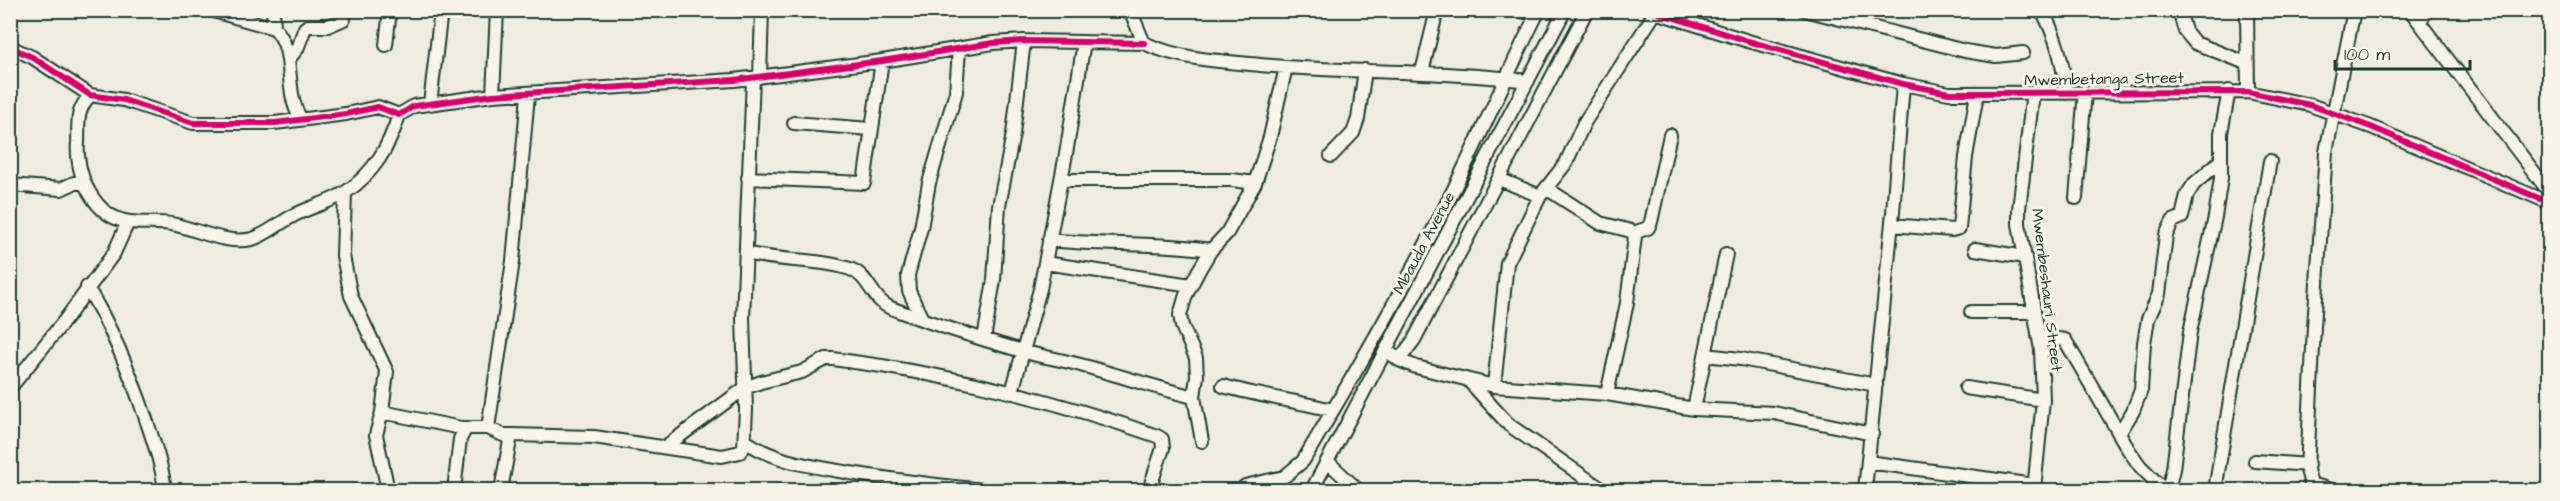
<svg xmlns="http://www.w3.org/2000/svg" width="2560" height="501" font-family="'Architects Daughter',sans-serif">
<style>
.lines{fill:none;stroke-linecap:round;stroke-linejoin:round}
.minor-casing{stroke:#1f3d34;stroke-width:16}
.minor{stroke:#f7f3e8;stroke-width:12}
.cycleway-casing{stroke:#f7f3e8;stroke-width:10}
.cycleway{stroke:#d6006c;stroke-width:6}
.labels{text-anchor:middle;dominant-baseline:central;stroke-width:6;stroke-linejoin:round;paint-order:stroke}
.street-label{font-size:16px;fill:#1f3d34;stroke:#f7f3e8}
</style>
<rect width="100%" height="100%" fill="#eeece1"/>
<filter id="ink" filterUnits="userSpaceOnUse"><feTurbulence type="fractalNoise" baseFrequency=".0167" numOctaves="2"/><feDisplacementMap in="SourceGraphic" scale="12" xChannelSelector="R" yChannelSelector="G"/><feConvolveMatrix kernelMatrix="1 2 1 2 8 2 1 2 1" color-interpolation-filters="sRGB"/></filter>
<g filter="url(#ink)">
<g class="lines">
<defs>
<path id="minor" d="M210,10L274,28
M273,10L274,28C297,49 283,92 301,119
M1130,10L1144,43C1181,60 1220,61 1260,65C1349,73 1439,70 1528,81
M1519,10L1537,15
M1649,10L1748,41L1903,84L1949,93L2248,92L2310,105L2371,127L2550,203
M1805,10L1965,51L1996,56L2023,53
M2042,10C2057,39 2063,61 2066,93
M2179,10L2185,31L2195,43L2246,63
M2247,10L2248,92
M2410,10L2550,193
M2419,22L2428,10
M386,45L390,10
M10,47L32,57L90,95L124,100L193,123H275L346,114L378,107L399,115L414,106L493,95L734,80L882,61L993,43L1024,41L1144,43
M288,60L297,49L305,28L308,26H328L344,19
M1422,72L1437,10
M760,77L762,10
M2033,93L2019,209V224L2041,350L2043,400L2034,490
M90,95C75,113 79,121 78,142C75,174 94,218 130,222C145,224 161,221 176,225C199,230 227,245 252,239C266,235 278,224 291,217C308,207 330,203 346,192C374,173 389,147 399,115
M493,95L497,10
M430,104L441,10
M794,123L870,129
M1331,156L1353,133L1358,119L1365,70
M748,178L864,183L882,61
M1499,179L1540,196
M1061,180H1232L1255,183
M10,185L61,189L74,183H85
M1546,188L1600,223L1631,231L1635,236L1627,303L1607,394
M345,193L343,256L351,296L387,372L382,412L461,428H488L503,435H511
M2076,198L2085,92
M1892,225L1952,230L1959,228L1966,157L1977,94
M1633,233L1648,228L1651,222L1670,135
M1049,240C1103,246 1157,242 1211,250
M1975,249L2025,257
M746,253C780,262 816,258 850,269C870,276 871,300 891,308C934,325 978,338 1022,351C1042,357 1064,360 1084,366C1121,376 1157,388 1194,397
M1045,263L1191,285
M87,287C113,330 130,372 146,419C154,443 162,465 165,490
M1971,312H2034
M922,319L909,291L908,275L921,228L929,183L956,92L959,49
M2038,336L2065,340L2128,449L2140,466L2164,490
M984,339L994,280L999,206L1013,134L1024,41
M1386,350L1399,360L1416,367L1494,386L1607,394L1694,409L1774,413L1872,434
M1705,355L1741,359L1876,385
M1399,360L1414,340L1587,10
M1469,381L1509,425L1603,490
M1223,386C1259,396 1296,401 1333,410
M1494,386L1507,263L1540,196L1566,163L1584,123L1655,13
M10,388L65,320L114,253L128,222
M1966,388L2043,400
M1012,392L1040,289L1066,154L1084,42
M1694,409L1726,254
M382,412L376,435L388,490
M488,428L513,261L528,95
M2120,432L2133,411L2141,390L2144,343L2148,319L2159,294L2166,235L2173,221L2182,217L2187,195L2194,184L2219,162
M745,441C778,463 813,466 850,473C895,480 939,486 984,490
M1202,441L1194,397L1197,376L1196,358L1182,326L1180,315L1186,295L1199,270L1211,250L1227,233L1255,183L1270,137L1286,67
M665,447L745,388L761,382L802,372L826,359H833C943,373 1052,399 1157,436L1162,439L1163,448L1149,490
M1327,461L1358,490
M2255,461L2308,465
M1868,462L2034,485
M1245,486L1284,477L1303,461C1360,365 1417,267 1465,166C1490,114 1513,62 1539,10
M454,490L460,439L466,428
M501,490L511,435L594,437L722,456L740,452L744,447L746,410L743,318L753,78
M1312,490L1565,10
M1865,490L1893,212L1903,84
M2168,490L2173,469L2190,332L2215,217L2221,178V133L2229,91
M2215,490L2270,161
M2331,490L2311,484L2307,470L2314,327L2326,152L2354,10"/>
</defs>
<use href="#minor" class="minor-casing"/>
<use href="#minor" class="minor"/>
<defs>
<path id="cycleway" d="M1649,10L1748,41L1903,84L1949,93L2248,92L2310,105L2371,127L2550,203
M10,47L32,57L90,95L124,100L193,123H275L346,114L378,107L399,115L414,106L493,95L734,80L882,61L993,43L1024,41L1144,43"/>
</defs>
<use href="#cycleway" class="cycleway-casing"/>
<use href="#cycleway" class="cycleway"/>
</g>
</g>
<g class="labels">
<g class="street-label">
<text transform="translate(2104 79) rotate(-1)">Mwembetanga Street</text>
<text transform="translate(1424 243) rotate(-62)">Mbauda Avenue</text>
<text transform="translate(2047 290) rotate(83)">Mwembeshauri Street</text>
</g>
</g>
<rect width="2560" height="501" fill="none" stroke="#f7f3e8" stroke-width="36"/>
<rect x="18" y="18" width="2524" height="465" fill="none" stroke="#1f3d34" stroke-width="2" filter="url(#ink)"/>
<path d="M2335 60v9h135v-9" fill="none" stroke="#1f3d34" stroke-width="3"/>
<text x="2344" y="60" font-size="18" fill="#1f3d34" stroke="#f7f3e8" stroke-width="4.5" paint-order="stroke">100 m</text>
</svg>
